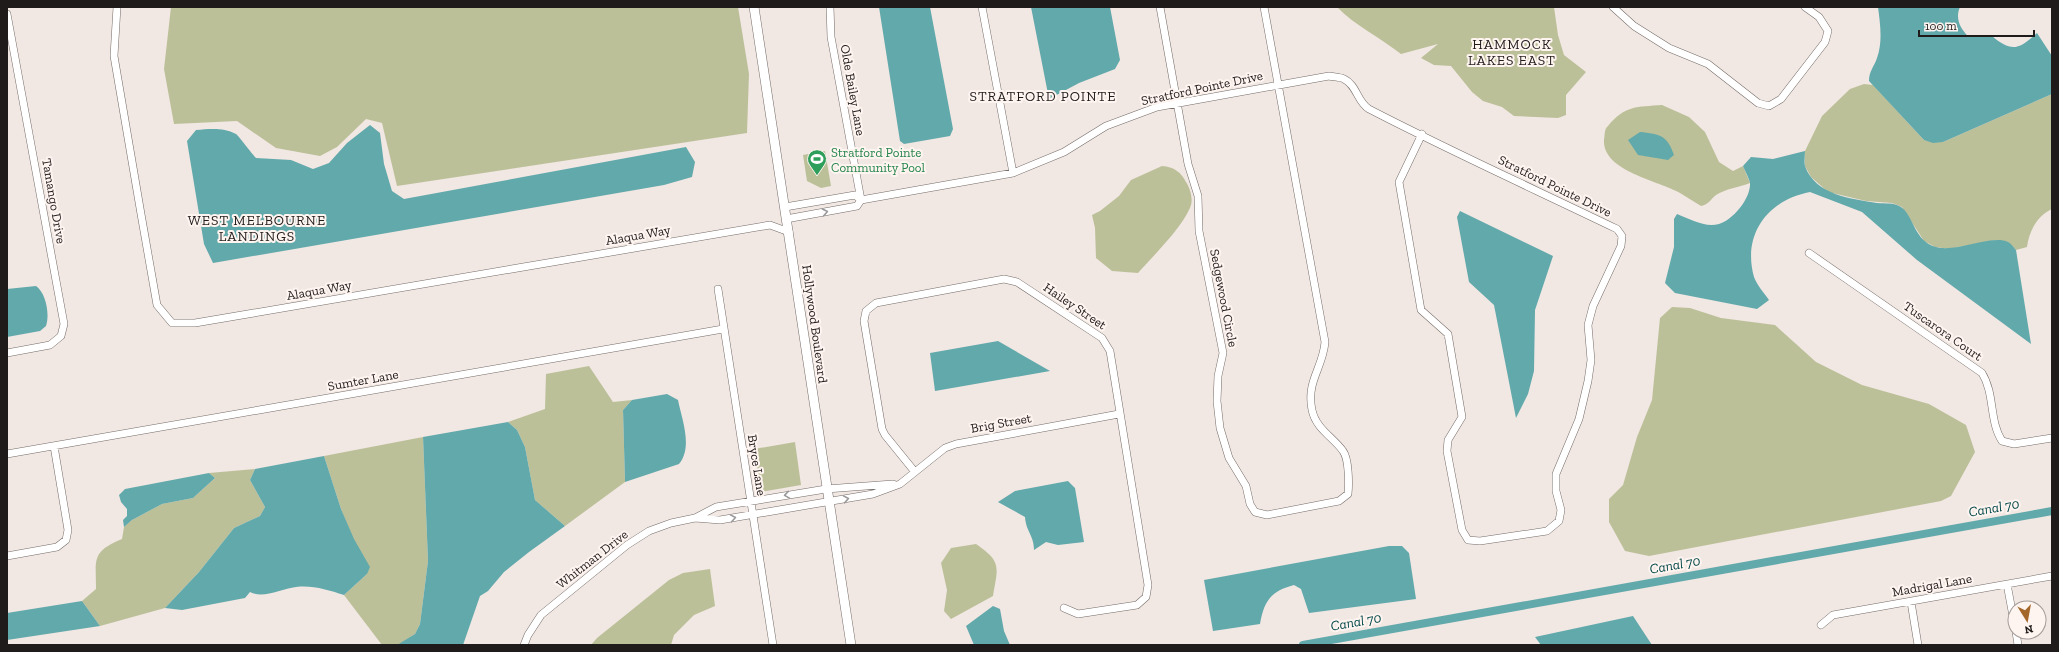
<svg xmlns="http://www.w3.org/2000/svg" width="2059" height="652" font-family="'Zilla Slab',serif">
<style>
.green{fill:#bcc099}
.water{fill:#62a9ab}
.lines{fill:none;stroke-linecap:round;stroke-linejoin:round}
.canal{stroke:#62a9ab;stroke-width:8}
.street-casing{stroke:#746c68;stroke-width:8}
.secondary-casing{stroke:#746c68;stroke-width:10}
.street{stroke:#fff;stroke-width:7}
.secondary{stroke:#fff;stroke-width:9}
.oneway{stroke:#9a9898}
.labels{text-anchor:middle;dominant-baseline:central;stroke-width:4;stroke-linejoin:round;paint-order:stroke}
.street-label{font-size:13px;fill:#1f1b1a;stroke:#fef4f0}
.leisure-label{font-size:13px;fill:#27864d;stroke:#fef4f0;text-anchor:start}
.neighbourhood-label{font-size:14px;letter-spacing:1px;fill:#1f1b1a;stroke:#fef4f0}
.water-label{font-size:14px;font-style:italic;fill:#004748;stroke:#fef4f0}
</style>
<rect width="100%" height="100%" fill="#f1e7e3"/>
<path class="green" d="M171,7H738L749,74L747,133L397,186L382,123L366,119L337,147L320,156L276,148L237,121L174,124L164,69Z
M1337,7H1554L1558,35L1564,55L1586,72L1566,95V115L1558,118L1514,116L1502,107L1483,101L1472,92L1451,66L1434,65L1421,58L1438,44L1401,54C1381,38 1354,25 1337,7Z
M1864,84L1873,85L1924,140L1943,142L2052,94V209C2037,216 2029,231 2027,247L2016,250L2008,242L1995,240L1949,249L1935,247L1924,241L1902,207L1892,203L1866,201L1828,192L1811,177L1805,166V151L1822,116L1850,89Z
M1662,105L1689,117L1705,132L1719,162L1733,171L1743,166L1750,183C1740,187 1725,189 1716,195C1710,200 1709,204 1701,206C1694,202 1687,197 1680,193C1659,181 1602,171 1604,140C1605,135 1604,129 1608,126C1625,105 1637,107 1662,105Z
M825,151L831,186L821,188L807,181L803,155Z
M1162,166C1174,167 1181,172 1186,182C1190,188 1193,198 1191,205C1184,226 1153,256 1138,273L1112,271L1096,258L1095,228L1092,215L1100,211L1119,196L1131,180Z
M1672,307L1690,308L1721,318L1775,325L1816,362L1862,385L1929,404L1966,425L1975,452L1951,496L1941,501L1649,556L1625,551L1609,522V499L1623,485L1637,437L1652,400L1660,318Z
M589,366L613,402L632,400L623,410L625,482L565,526L535,500L525,447L517,430L508,422L545,409L546,374Z
M423,437L428,561L420,624L415,634L403,642L397,645H382L344,595L367,574L341,509L324,456Z
M795,442L801,485L761,492L754,449Z
M255,469L250,480L265,507L260,516L234,528L199,572L165,608L100,626L82,601L96,589C96,559 91,552 122,539L124,527L132,520L162,504L193,498L215,478L209,473Z
M976,544C1002,562 998,566 993,596L951,619L944,611L947,590L941,563L951,548Z
M710,569L715,606L694,615L674,635L671,645H591L597,638L669,580L683,573Z"/>
<path class="water" d="M879,7H930L953,129L950,136L904,144L900,141Z
M1031,7H1110L1120,60L1115,69L1079,83L1049,99Z
M1878,7H1960C1955,18 1960,28 1968,36H1992C2012,53 2019,49 2037,33L2052,56V94L1943,142L1933,143L1924,140L1869,81C1869,71 1874,67 1877,58C1883,41 1880,23 1878,7Z
M370,125L380,133L384,164L392,191L404,199L686,147L695,162L692,177L664,185L213,263L204,244L187,141L196,130C209,129 223,127 236,134C239,136 251,153 256,158L291,160L313,169L329,163L347,143Z
M1640,132C1660,134 1667,135 1674,155L1668,160L1638,155L1628,140Z
M1805,151C1805,156 1804,162 1805,166C1815,195 1852,199 1877,203C1886,204 1893,202 1901,207C1914,216 1914,241 1936,247C1956,253 1992,234 2008,242C2011,243 2014,248 2016,250L2031,344L1917,260L1862,212L1810,192C1768,200 1742,234 1754,277C1757,285 1764,293 1769,300L1757,309L1675,293L1665,283L1674,247V219L1677,214C1690,219 1705,228 1719,224C1733,220 1751,198 1750,183C1749,178 1745,171 1743,166L1751,157L1773,159Z
M1460,211L1553,256L1535,310L1534,371L1528,394L1516,418L1494,305L1469,282L1457,217Z
M36,286C46,293 50,314 46,326L40,331L7,337V289Z
M998,341L1050,371L935,391L930,353Z
M667,394L678,400C682,420 693,447 679,464L625,482L623,410L632,400Z
M508,422L517,430L525,447L535,500L565,526L529,552L504,572L488,591L480,596L463,645H397L415,634L420,624L428,561L423,437Z
M324,456L341,509L354,539L370,567L367,574L344,595C328,590 313,585 296,587C281,589 263,599 250,592L245,598L182,610L165,608L199,572L234,528L260,516L265,507L250,480L255,469Z
M209,473L215,478L193,498L162,504L132,520L124,527L123,520L127,516V509L121,502L119,495L125,489Z
M1068,481L1075,488L1084,542L1058,545L1046,542L1034,550C1034,535 1026,532 1025,517L998,502L1015,491Z
M1389,546H1402L1409,553L1416,599L1309,613L1301,589L1294,585C1271,591 1264,601 1260,624L1213,631L1204,580Z
M82,601L100,626L7,640V613Z
M993,606L1000,609L1004,631L1010,645H974L966,626Z
M1633,616L1652,645H1541L1535,637Z"/>
<g class="lines">
<path class="canal" d="M1303,645L2052,511"/>
<defs>
<path id="street" d="M117,7L114,56L141,214L157,305L172,323H195L770,225L789,232
M830,7L831,37L861,200
M982,7L1013,173
M1160,7L1188,164L1198,196L1199,231L1223,353L1218,376L1217,401L1220,428L1229,458L1246,486L1250,504L1255,512L1267,515L1339,501L1348,494C1349,484 1349,459 1343,451C1333,437 1316,429 1312,410C1306,381 1323,368 1325,342L1264,7
M1613,7L1634,26L1669,48L1708,64L1758,103L1769,106L1781,99L1825,42L1828,31L1819,17L1805,7
M7,14L64,324L61,336L50,345L7,353
M861,200L1013,173L1064,152L1106,126L1157,107L1329,76C1334,77 1340,77 1344,79C1357,85 1357,102 1369,109C1450,151 1534,189 1617,229L1622,236L1621,246L1593,306L1588,325L1591,360L1588,381L1579,419L1556,474V491L1561,510L1559,521L1547,531L1480,541L1468,540L1462,530L1447,451L1448,440L1462,417L1448,334L1421,310L1399,182L1422,134
M785,207L855,195L861,200
M786,219L857,206L861,200
M1809,253L1982,373C1995,394 1989,421 2002,441L2014,444L2052,438
M718,289L773,645
M7,454L723,329
M915,472L885,435L882,429L864,321L866,311L876,303L1004,279L1017,282L1102,338L1110,351L1148,585L1146,597L1137,605L1078,614L1064,608
M695,518L720,520L873,494L900,484L945,448L956,444L1119,414
M7,556L57,547L66,540L68,530L54,446
M2007,584L2015,627
M1911,602L1918,645
M1821,625L1833,615L2052,576
M2016,632L2018,645
M524,645L528,635L541,615L627,545L649,531L671,523L695,518L716,507L826,489L893,484"/>
<path id="secondary" d="M754,7L851,645"/>
</defs>
<use href="#street" class="street-casing"/>
<use href="#secondary" class="secondary-casing"/>
<use href="#street" class="street"/>
<use href="#secondary" class="secondary"/>
</g>
<defs><path id="oneway-chevron" d="M-2-3.5L2.5 0L-2 3.5" fill="none" stroke-width="1.6" stroke-linecap="round" stroke-linejoin="round"/></defs>
<g class="oneway">
<use href="#oneway-chevron" transform="translate(825 212) rotate(-11)"/>
<use href="#oneway-chevron" transform="translate(787 495) rotate(171)"/>
<use href="#oneway-chevron" transform="translate(846 499) rotate(-10)"/>
<use href="#oneway-chevron" transform="translate(733 518) rotate(-10)"/>
</g>
<defs>
<symbol id="stadium-pin" viewBox="-11 -11 22 30"><path d="M0 17L-7.5 6A9.5 9.5 0 1 1 7.5 6Z" fill="#2e9e5b" stroke="#fef4f0"/><path d="M0-5a6.5 5 0 1 0 0 10a6.5 5 0 1 0 0-10ZM-3.5-1.8h7v3.6h-7Z" fill="#fff"/></symbol>
</defs>
<g fill-rule="evenodd">
<use href="#stadium-pin" x="806" y="148" width="22" height="30"/>
</g>
<g class="labels">
<g class="street-label">
<text transform="translate(1202 88) rotate(-12)">Stratford Pointe Drive</text>
<text transform="translate(853 90) rotate(80)">Olde Bailey Lane</text>
<text transform="translate(1555 186) rotate(26)">Stratford Pointe Drive</text>
<text transform="translate(54 201) rotate(80)">Tamango Drive</text>
<text transform="translate(638 235) rotate(-10)">Alaqua Way</text>
<text transform="translate(319 290) rotate(-10)">Alaqua Way</text>
<text transform="translate(1224 298) rotate(79)">Sedgewood Circle</text>
<text transform="translate(1075 306) rotate(34)">Hailey Street</text>
<text transform="translate(815 324) rotate(82)">Hollywood Boulevard</text>
<text transform="translate(1943 331) rotate(35)">Tuscarora Court</text>
<text transform="translate(363 380) rotate(-10)">Sumter Lane</text>
<text transform="translate(1001 423) rotate(-10)">Brig Street</text>
<text transform="translate(757 465) rotate(81)">Bryce Lane</text>
<text transform="translate(592 559) rotate(-38)">Whitman Drive</text>
<text transform="translate(1932 585) rotate(-10)">Madrigal Lane</text>
</g>
<g class="leisure-label">
<text x="831" y="152">Stratford Pointe<tspan x="831" dy="15">Community Pool</tspan></text>
</g>
<g class="neighbourhood-label">
<text x="1512" y="44">HAMMOCK<tspan x="1512" dy="16">LAKES EAST</tspan></text>
<text x="1043" y="96">STRATFORD POINTE</text>
<text x="257" y="220">WEST MELBOURNE<tspan x="257" dy="16">LANDINGS</tspan></text>
</g>
<g class="water-label">
<text transform="translate(1994 508) rotate(-10)">Canal 70</text>
<text transform="translate(1675 565) rotate(-10)">Canal 70</text>
<text transform="translate(1356 622) rotate(-10)">Canal 70</text>
</g>
</g>
<rect width="2059" height="652" fill="none" stroke="#1f1b1a" stroke-width="16"/>
<g transform="translate(2027 620) rotate(169)"><circle r="19" fill="#fef4f0" stroke="#a59d9a"/>
<path d="M0-3L7 15L0 10L-7 15Z" fill="#a4672a"/>
<text y="-6" font-size="11" font-weight="bold" text-anchor="middle" fill="#1f1b1a">N</text>
</g>
<path d="M1919 30v6h115v-6" fill="none" stroke="#1f1b1a" stroke-width="2"/>
<text x="1925" y="30" font-size="12" fill="#1f1b1a" stroke="#fef4f0" stroke-width="3" paint-order="stroke">100 m</text>
</svg>
